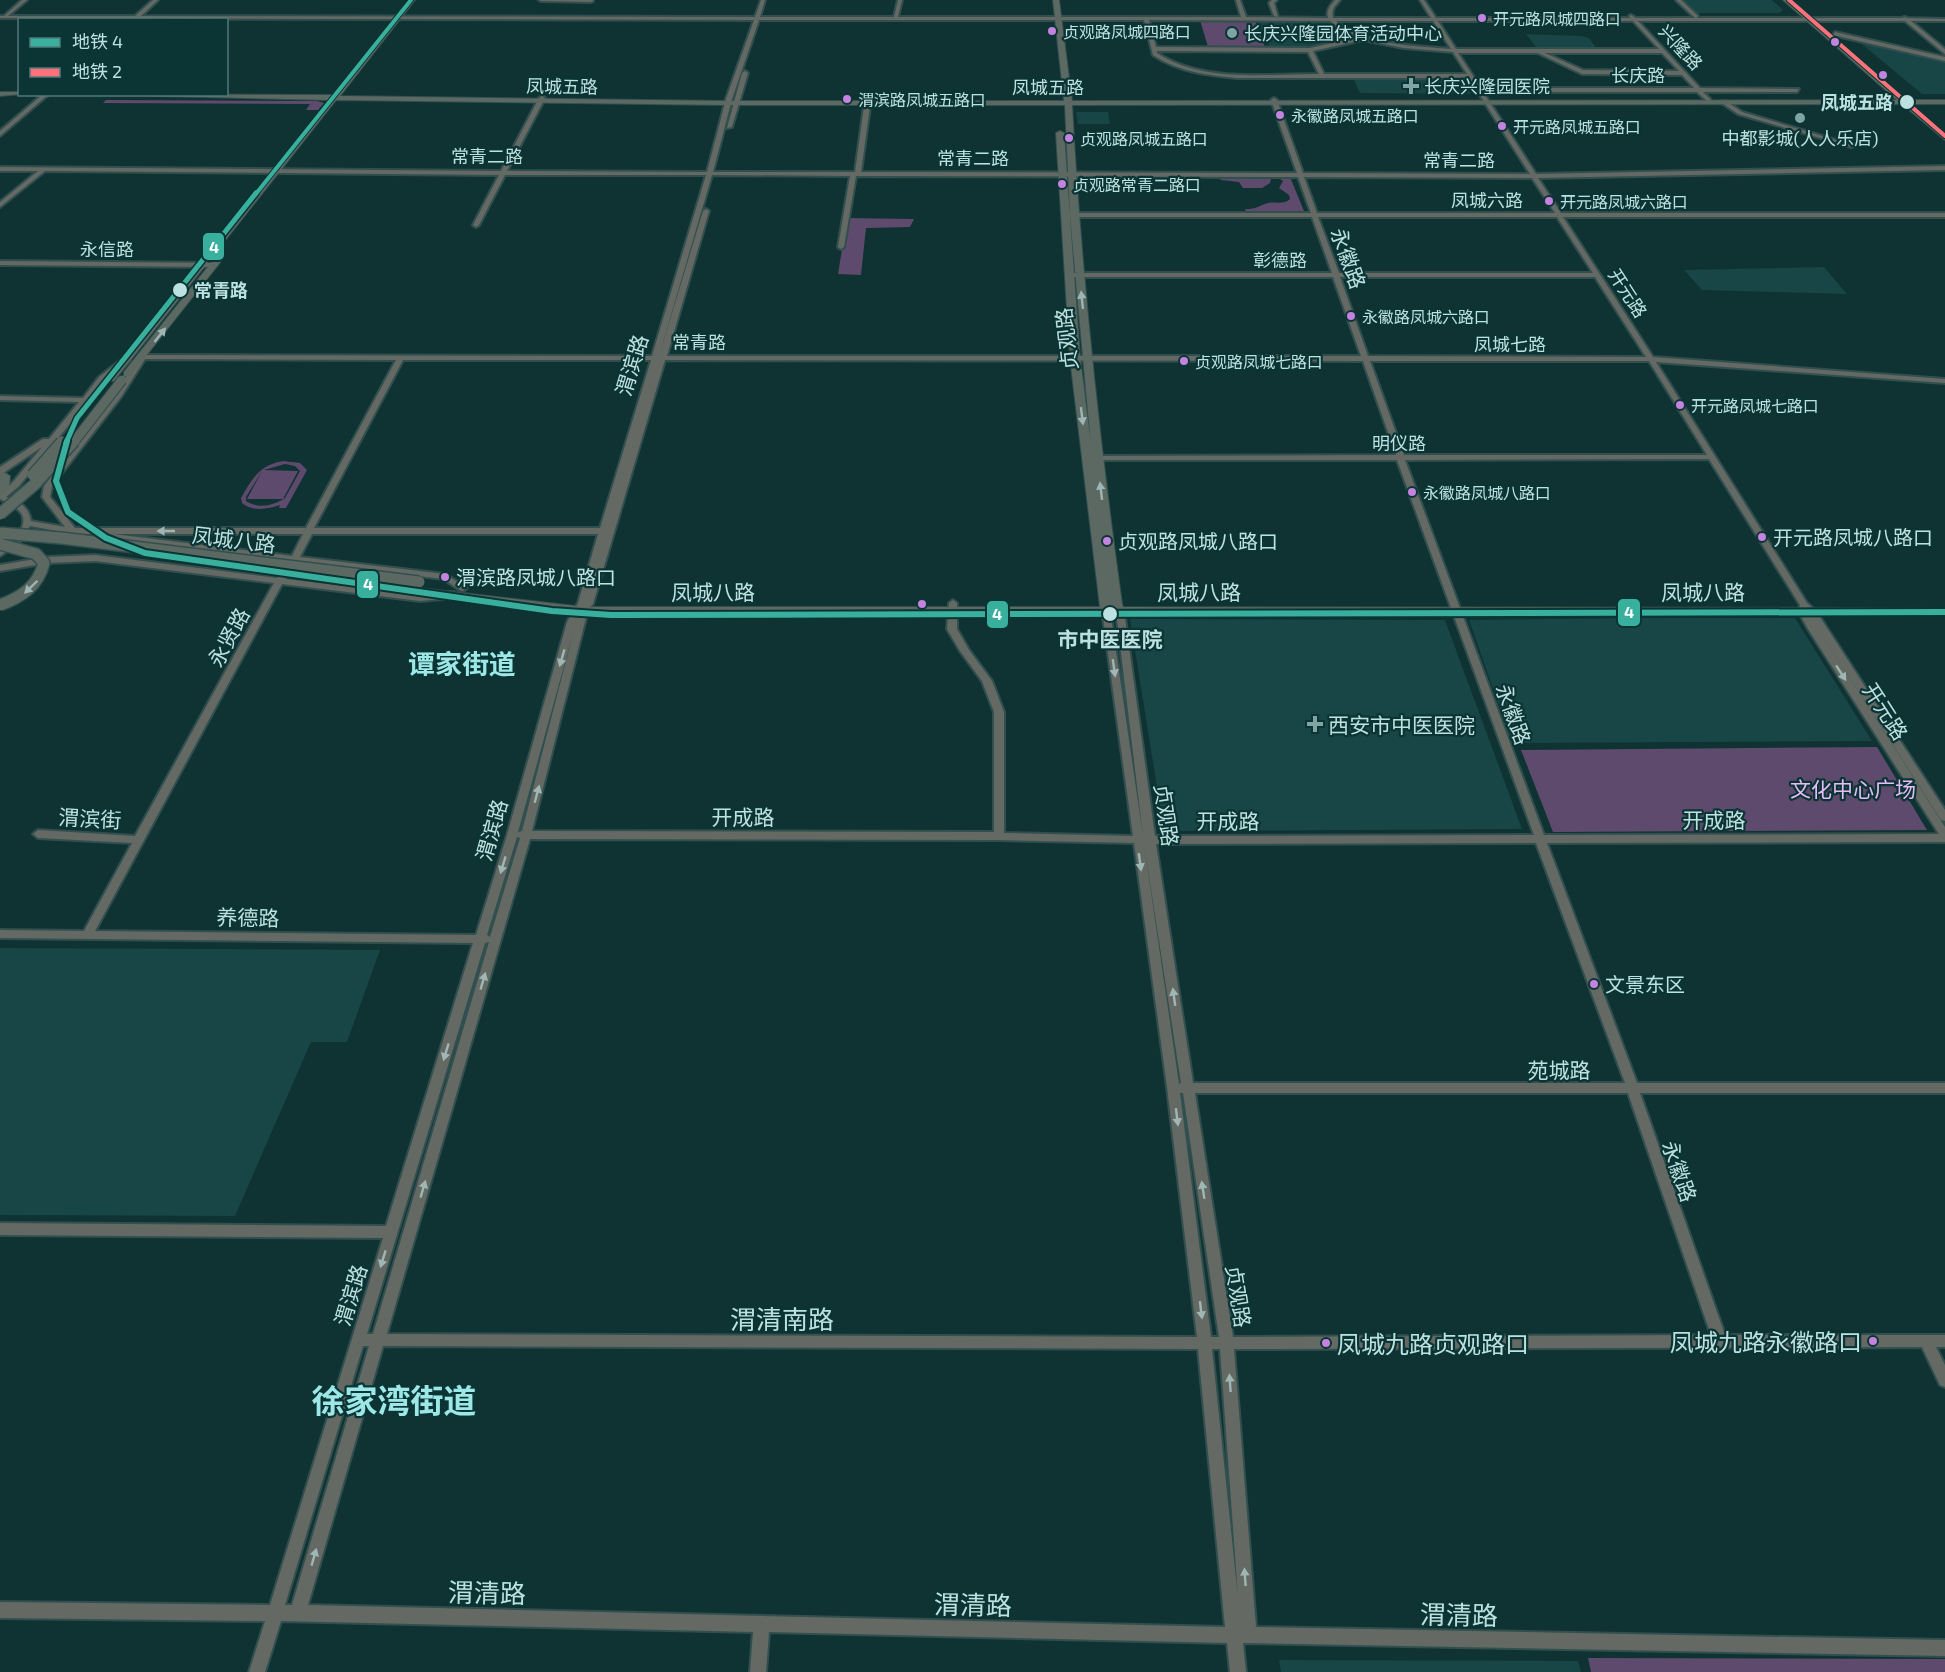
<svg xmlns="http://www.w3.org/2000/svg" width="1945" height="1672" font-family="'Exo 2','Noto Sans SC',sans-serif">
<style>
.built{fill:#184545}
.green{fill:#5e4a6d;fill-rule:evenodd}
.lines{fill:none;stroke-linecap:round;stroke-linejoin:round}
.minor-casing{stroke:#314f4f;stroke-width:4}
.major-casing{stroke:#314f4f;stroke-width:2}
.minor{fill:#646963;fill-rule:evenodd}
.major{fill:#5c6962;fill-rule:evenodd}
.major-bridge-far1-casing{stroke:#314f4f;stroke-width:11;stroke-linecap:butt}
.major-bridge-casing{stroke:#314f4f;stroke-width:14;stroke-linecap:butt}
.major-bridge-far1{stroke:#5c6962;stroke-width:9}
.major-bridge{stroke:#5c6962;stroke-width:11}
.metro-1-far2-casing{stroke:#0b3434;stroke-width:6}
.metro-1-far1-casing{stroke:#0b3434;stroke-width:8}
.metro-1-casing{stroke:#0b3434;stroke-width:10}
.metro-2-casing{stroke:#0b3434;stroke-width:6}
.metro-1-far2{stroke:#39b09e;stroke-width:4}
.metro-1-far1{stroke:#39b09e;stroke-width:5}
.metro-1{stroke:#39b09e;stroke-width:6}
.metro-2{stroke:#fc717a;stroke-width:4}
.oneway{fill:#9bb6b4}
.oneway2{fill:#9eb6b4}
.bus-dot{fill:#c483df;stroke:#0b3434;stroke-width:2}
.poi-dot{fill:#80a3a3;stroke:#0b3434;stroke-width:2}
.stop-dot{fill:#bde0e0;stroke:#0b3434;stroke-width:2}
.labels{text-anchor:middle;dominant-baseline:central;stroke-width:4.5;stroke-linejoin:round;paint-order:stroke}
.far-bus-label{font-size:16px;fill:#bde0e0;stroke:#0b3434;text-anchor:start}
.far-poi-label{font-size:18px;fill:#bde0e0;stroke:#0b3434;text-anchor:start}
.far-street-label{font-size:18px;fill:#bde0e0;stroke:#0b3434}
.far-stop-label{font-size:18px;font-weight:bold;fill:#bde0e0;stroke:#0b3434;text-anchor:end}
.bus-label{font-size:20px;fill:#bde0e0;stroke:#0b3434;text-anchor:start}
.street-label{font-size:21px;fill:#bde0e0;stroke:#0b3434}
.stop-label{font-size:21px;font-weight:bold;fill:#bde0e0;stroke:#0b3434}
.poi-label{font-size:21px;fill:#bde0e0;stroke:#0b3434;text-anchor:start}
.park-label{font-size:21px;fill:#e7bbf9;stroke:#0b3434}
.near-bus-label{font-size:24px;fill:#bde0e0;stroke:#0b3434;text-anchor:end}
.near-street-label{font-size:26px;fill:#bde0e0;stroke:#0b3434}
.district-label{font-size:27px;font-weight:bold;fill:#9de7e7;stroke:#0b3434}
.near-district-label{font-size:33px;font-weight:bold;fill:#9de7e7;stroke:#0b3434}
.line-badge{stroke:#0b3434;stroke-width:2}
.badge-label{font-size:16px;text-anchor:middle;font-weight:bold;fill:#fff}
</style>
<rect width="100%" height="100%" fill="#0f3232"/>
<path class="built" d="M1682,0H1772L1783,10L1779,13H1695Z
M1256,19H1327L1351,36L1311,47H1269Z
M1526,34L1581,36L1589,38L1598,50H1538Z
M1857,40L1945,60V94H1922Z
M1353,78H1462L1471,94L1360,93Z
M1076,112H1108L1110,124H1078Z
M1824,267L1847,294L1702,290L1684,270Z
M1636,618H1795L1872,741L1512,743L1469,620Z
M1130,619L1445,620L1522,829L1164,831Z
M0,948L380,950L347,1042H311L235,1216L0,1215Z
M1279,1660L1578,1661L1581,1672H1281Z"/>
<path class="green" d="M1200,20H1255L1265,47H1208Z
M106,100L317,101L324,103L318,110H306L310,104L103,103Z
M1219,177H1290L1304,211H1246L1245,209C1255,209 1257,207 1265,204C1274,200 1282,206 1290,199L1289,195L1279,188L1283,181L1280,179H1271L1270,183L1262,188H1243L1239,182L1221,180Z
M847,218L914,219L910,227L866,228L861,275L838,274Z
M283,461L300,463L307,470L286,508H279L280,505C269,509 252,512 242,503L241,498C252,479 259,465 283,461ZM285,464L295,466L300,471L285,498C273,506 258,509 246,501V497L262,471L247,499H283L298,471L264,470Z
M1877,747L1927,830L1553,832L1521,750Z
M1588,1658L1945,1659V1672H1591Z"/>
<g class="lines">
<defs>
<path id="minor" d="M22,0H27L8,16H135L153,0H158L141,16L755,17L761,0H765L760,17H894L898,0H902L898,17H1241L1236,0H1240L1246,17L1328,18C1326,10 1330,6 1335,0H1340C1335,6 1331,9 1333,18H1431L1420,0H1424L1436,18H1630L1629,16L1631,15L1636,18H1695L1676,0H1681L1698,16L1697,18H1902L1904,17L1908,18L1945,19V21H1911L1945,49V54L1905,21H1638L1700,88L1799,89L1797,92H1703L1711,100L1708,102L1697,92H1483L1536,174L1945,166V170L1538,178L1561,213H1945V217H1563L1653,357L1945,379V383L1656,362L1807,603L1816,611L1945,810V821L1941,820L1807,611L1945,827V842L1547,843L1637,1083H1945V1093H1640L1725,1335H1945V1347H1936L1945,1365V1387L1940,1385L1922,1347L1234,1349L1256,1627L1945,1640V1656L1243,1643L1246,1672H1230L1227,1643L769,1632L766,1672H750L753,1632L281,1621L265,1672H249L265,1621L0,1618V1602L270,1605L383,1238L0,1235V1223L386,1226L473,943L0,938V930L84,931L132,843L38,838L33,834L38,830L135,836L274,583L95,561L47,563L0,571V565L47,557L95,555L277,578L289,560L109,538L108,536L112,534H73L30,526L20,542L0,556V549C11,542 30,527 21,513C16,506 6,502 0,499V494L13,482L42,447L3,473H0V467L43,439H49L79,402L0,400V396L83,398L99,377L123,358L130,360L105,381L19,486L6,497C19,501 29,507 31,521L65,527L42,497L44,486L115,394L140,355L652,356L706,175H505L479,225L476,227L473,225L499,175L45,171L0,207V202L38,171H0V167L501,171L539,98L542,96L545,98L507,171L707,172L726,99L754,20L0,18V16H4ZM759,20H1144L1153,55C1179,72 1207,75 1237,78H1469L1530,174L1303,173L1277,100L1274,98L1271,100L1297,173L861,172L871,99L868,97L865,99L855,172H713L732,99ZM1149,20L1330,21L1340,29L1359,37L1310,48L1156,47ZM1336,21H1433L1451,49C1415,46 1364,45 1336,21ZM1438,21H1633L1659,49H1456ZM1363,40L1404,48L1453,52L1467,74H1324L1313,51ZM1157,51L1308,52L1319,74C1268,74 1202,83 1157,53ZM1458,53H1538L1582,74L1682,75L1694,88H1481ZM1545,53H1662L1679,71L1583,70ZM712,175L850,176L838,247L841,249L844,247L856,176L1298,177L1311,213H1066L1063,215L1066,217H1312L1332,273H1070L1067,275L1070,277H1333L1361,356H667L709,211L706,209L703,211L659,356ZM1304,177L1532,178L1555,213H1317ZM1318,217H1557L1593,273H1339ZM1340,277H1595L1646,357L1368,356ZM145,359L396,360L306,528H75L50,497L52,486L121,397ZM403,360H651L600,528H314ZM665,360L1363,361L1396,455L1090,456L1086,458L1090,460H1397L1534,835L1155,836L1124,611L1120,608L1116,611L1143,836L1110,610L1106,607L1102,610L1133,836L1004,833V712L992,681L969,650L957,629V603L953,600L949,603L947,629L960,651L982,681L994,712V832L532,831L588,610L593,604ZM1370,361H1649L1707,455H1404ZM1709,459L1800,605L1798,611L1808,629L1939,834L1544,835L1405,460ZM113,534H303L292,556ZM312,534H598L578,603L567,622L507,835L476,935L95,931L282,584L420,601L454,598L458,595L454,592L420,595L286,579L297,561L443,579L460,590L463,591L467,588L445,574L300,557ZM574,630L522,831L518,832ZM517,837L520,838L490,937L487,935ZM530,839L999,840L1134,843L1167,1087L1197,1337L387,1334ZM1536,843L1625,1083H1193L1156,844ZM1144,844L1181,1083L1179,1084ZM489,942L373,1334H367L485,943ZM1180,1093H1183L1219,1337H1211ZM1195,1093H1628L1711,1335L1233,1337ZM363,1346H369L292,1605H285ZM383,1346L1198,1349L1225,1627L308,1605ZM1212,1349H1220L1238,1597Z
M539,0H593V1L591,2L541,1Z
M1272,0H1277L1274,3L1278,17L1274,16L1269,3Z
M1835,32L1945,57V61L1833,35Z
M745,71L748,73L732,127L727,128L742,73Z
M43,94H49L0,136V131Z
M1722,101H1726L1742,112L1856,146L1851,147L1738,114L1722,103Z
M0,261L214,263L217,265L214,267L0,265Z"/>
<path id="major" d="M409,0H415L340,96L727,101H1064L1053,0H1059L1072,101L1897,100L1783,0H1790L1905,100H1945V104H1910L1945,134V140L1902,104L1072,105C1081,272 1099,438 1122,604L1123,607L1945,608V614L584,613L407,592V588L411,587L584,607H1100L1070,358L1056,133L1060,131L1064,133L1080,358L1091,445L1070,215L1065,105H727L336,100L114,381H108V377L329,100L75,94L333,95Z
M0,92H20V94H23L0,96Z
M215,258L222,260L130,376H124V372Z
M0,470L10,476L9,489L0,496Z"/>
</defs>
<use href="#minor" class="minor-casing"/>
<use href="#major" class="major-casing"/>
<use href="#minor" class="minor"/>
<use href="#major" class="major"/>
<defs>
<path id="major-bridge-far1" d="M73,443L122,380"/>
<path id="major-bridge" d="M33,475L62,442
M0,514L35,484L74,441
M0,533L61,538L419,582
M0,544L36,554L44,563C38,586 22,597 0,605"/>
</defs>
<use href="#major-bridge-far1" class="major-bridge-far1-casing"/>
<use href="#major-bridge" class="major-bridge-casing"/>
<use href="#major-bridge-far1" class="major-bridge-far1"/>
<use href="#major-bridge" class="major-bridge"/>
<defs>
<path id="metro-1-far2" d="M255,195L411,0"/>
<path id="metro-1-far1" d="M66,443L77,418L256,193"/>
<path id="metro-1" d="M67,441L56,481L68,512L106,538L145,553L552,611L611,615L1945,612"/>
<path id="metro-2" d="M1789,0L1945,136"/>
</defs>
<use href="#metro-1-far2" class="metro-1-far2-casing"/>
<use href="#metro-1-far1" class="metro-1-far1-casing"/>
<use href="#metro-1" class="metro-1-casing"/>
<use href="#metro-2" class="metro-2-casing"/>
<use href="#metro-1-far2" class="metro-1-far2"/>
<use href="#metro-1-far1" class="metro-1-far1"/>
<use href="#metro-1" class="metro-1"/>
<use href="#metro-2" class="metro-2"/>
</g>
<defs><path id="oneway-solid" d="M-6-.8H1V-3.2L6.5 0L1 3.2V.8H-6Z" transform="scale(1.5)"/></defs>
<g class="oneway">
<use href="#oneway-solid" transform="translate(1082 300) rotate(-96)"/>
<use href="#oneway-solid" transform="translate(160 335) rotate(-52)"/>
<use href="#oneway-solid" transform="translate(1082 416) rotate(83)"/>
<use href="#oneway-solid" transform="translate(1101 491) rotate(-97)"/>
<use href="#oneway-solid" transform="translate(31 587) rotate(136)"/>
</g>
<g class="oneway2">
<use href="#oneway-solid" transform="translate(166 531) rotate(180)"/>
<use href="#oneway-solid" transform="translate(562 658) rotate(106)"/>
<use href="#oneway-solid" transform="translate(1114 668) rotate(82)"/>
<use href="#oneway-solid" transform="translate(1841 673) rotate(57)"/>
<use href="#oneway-solid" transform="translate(537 794) rotate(-75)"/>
<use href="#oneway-solid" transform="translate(1140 862) rotate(82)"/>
<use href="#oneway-solid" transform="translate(503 865) rotate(107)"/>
<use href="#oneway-solid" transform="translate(483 981) rotate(-74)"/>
<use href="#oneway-solid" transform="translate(1174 997) rotate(-98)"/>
<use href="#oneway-solid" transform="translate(446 1052) rotate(107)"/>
<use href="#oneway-solid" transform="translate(1177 1117) rotate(83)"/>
<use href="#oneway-solid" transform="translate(423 1189) rotate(-74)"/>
<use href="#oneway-solid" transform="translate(1203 1190) rotate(-99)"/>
<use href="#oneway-solid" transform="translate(383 1259) rotate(107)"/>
<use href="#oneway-solid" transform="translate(1201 1310) rotate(83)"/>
<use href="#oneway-solid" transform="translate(1230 1383) rotate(-94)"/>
<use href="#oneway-solid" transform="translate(314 1557) rotate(-74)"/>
<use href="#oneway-solid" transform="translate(1245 1577) rotate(-94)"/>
</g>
<g class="bus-dot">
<circle cx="1482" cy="18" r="5"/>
<circle cx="1052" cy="31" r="5"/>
<circle cx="1835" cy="42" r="5"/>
<circle cx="1883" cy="75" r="5"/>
<circle cx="847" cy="99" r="5"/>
<circle cx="1280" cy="115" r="5"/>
<circle cx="1502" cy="126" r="5"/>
<circle cx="1069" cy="138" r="5"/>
<circle cx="1062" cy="184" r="5"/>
<circle cx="1549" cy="201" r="5"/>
<circle cx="1351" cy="316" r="5"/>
<circle cx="1184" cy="361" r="5"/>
<circle cx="1680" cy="405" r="5"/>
<circle cx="1412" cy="492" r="5"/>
<circle cx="1762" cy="537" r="5"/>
<circle cx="1107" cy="541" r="5"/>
<circle cx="445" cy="577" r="5"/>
<circle cx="922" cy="604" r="5"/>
<circle cx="1594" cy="984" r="5"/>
<circle cx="1873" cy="1341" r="5"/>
<circle cx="1326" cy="1343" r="5"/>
</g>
<g class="poi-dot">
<circle cx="1232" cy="33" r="6"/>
<path d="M1408 77h6v6h6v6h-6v6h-6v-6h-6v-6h6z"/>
<circle cx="1800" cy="118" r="6"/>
<path d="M1312 715h6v6h6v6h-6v6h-6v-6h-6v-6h6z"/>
</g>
<g class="stop-dot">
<circle cx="1907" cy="102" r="8"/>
<circle cx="180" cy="290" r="8"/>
<circle cx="1110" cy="614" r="8"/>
</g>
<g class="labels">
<g class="far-bus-label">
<text x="1493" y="18">开元路凤城四路口</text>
<text x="1063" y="31">贞观路凤城四路口</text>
<text x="858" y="99">渭滨路凤城五路口</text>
<text x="1291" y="115">永徽路凤城五路口</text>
<text x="1513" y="126">开元路凤城五路口</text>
<text x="1080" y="138">贞观路凤城五路口</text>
<text x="1073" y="184">贞观路常青二路口</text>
<text x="1560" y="201">开元路凤城六路口</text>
<text x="1362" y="316">永徽路凤城六路口</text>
<text x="1195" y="361">贞观路凤城七路口</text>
<text x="1691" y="405">开元路凤城七路口</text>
<text x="1423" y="492">永徽路凤城八路口</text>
</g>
<g class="far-poi-label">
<text x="1244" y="33">长庆兴隆园体育活动中心</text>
<text x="1424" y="86">长庆兴隆园医院</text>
<text x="1800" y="138" text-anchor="middle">中都影城(人人乐店)</text>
</g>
<g class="far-street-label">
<text transform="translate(1681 47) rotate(47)">兴隆路</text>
<text x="1638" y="75">长庆路</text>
<text transform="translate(562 86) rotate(1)">凤城五路</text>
<text x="1048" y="87">凤城五路</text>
<text x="487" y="156">常青二路</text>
<text x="973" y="158">常青二路</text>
<text x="1459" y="160">常青二路</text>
<text x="1487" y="200">凤城六路</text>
<text x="107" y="249">永信路</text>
<text x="1280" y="260">彰德路</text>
<text transform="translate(1628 293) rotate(57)">开元路</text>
<text x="699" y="342">常青路</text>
<text x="1510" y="344">凤城七路</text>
<text x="1399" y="443">明仪路</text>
</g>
<g class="far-stop-label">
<text x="1893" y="102">凤城五路</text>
<text x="194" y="290" text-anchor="start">常青路</text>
</g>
<g class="bus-label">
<text x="1773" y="537">开元路凤城八路口</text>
<text x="1118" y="541">贞观路凤城八路口</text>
<text x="456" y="577">渭滨路凤城八路口</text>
<text x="1605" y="984">文景东区</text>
</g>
<g class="street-label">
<text transform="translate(1349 258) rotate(70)">永徽路</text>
<text transform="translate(1066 339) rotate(-96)">贞观路</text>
<text transform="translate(631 365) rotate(-73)">渭滨路</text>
<text transform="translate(234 539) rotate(7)">凤城八路</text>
<text x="713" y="591">凤城八路</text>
<text x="1199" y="591">凤城八路</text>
<text x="1703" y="591">凤城八路</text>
<text transform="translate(228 637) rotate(-62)">永贤路</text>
<text transform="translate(1886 711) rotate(57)">开元路</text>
<text transform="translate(1514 714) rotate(70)">永徽路</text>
<text transform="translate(1167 815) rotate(82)">贞观路</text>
<text x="743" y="816">开成路</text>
<text transform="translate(90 818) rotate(3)">渭滨街</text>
<text x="1714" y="819">开成路</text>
<text x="1228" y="820">开成路</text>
<text transform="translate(491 830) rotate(-74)">渭滨路</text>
<text transform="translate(248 917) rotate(1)">养德路</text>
<text x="1559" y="1069">苑城路</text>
<text transform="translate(1680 1171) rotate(71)">永徽路</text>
<text transform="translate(350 1295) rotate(-73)">渭滨路</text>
<text transform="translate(1239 1296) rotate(81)">贞观路</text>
</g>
<g class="stop-label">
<text x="1110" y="638">市中医医院</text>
</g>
<g class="poi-label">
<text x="1328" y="724">西安市中医医院</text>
</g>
<g class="park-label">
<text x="1853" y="788">文化中心广场</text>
</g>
<g class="near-bus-label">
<text x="1862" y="1341">凤城九路永徽路口</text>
<text x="1337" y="1343" text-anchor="start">凤城九路贞观路口</text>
</g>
<g class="near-street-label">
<text x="782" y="1318">渭清南路</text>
<text transform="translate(487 1592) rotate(1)">渭清路</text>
<text transform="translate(973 1604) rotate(1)">渭清路</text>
<text transform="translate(1459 1614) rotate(1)">渭清路</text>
</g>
<g class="district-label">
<text x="462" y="663">谭家街道</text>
</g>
<g class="near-district-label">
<text x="394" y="1400">徐家湾街道</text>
</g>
</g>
<g class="line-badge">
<rect x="202" y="232" width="23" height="29" rx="6" fill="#39b09e"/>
<rect x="356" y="570" width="23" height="29" rx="6" fill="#39b09e"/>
<rect x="1617" y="598" width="24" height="29" rx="6" fill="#39b09e"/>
<rect x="986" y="600" width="23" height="29" rx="6" fill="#39b09e"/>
</g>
<g class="badge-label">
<text x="214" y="253">4</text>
<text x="368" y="590">4</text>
<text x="1629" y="618">4</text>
<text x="997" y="620">4</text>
</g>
<rect x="18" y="18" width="210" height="78" fill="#0b3434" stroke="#527979" stroke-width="1.5"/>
<rect x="30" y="38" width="30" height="9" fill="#39b09e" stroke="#527979" stroke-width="1.5"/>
<text x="72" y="48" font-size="18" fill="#bde0e0">地铁 4</text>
<rect x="30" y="68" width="30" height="9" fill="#fc717a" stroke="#527979" stroke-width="1.5"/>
<text x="72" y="78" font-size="18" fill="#bde0e0">地铁 2</text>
</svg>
